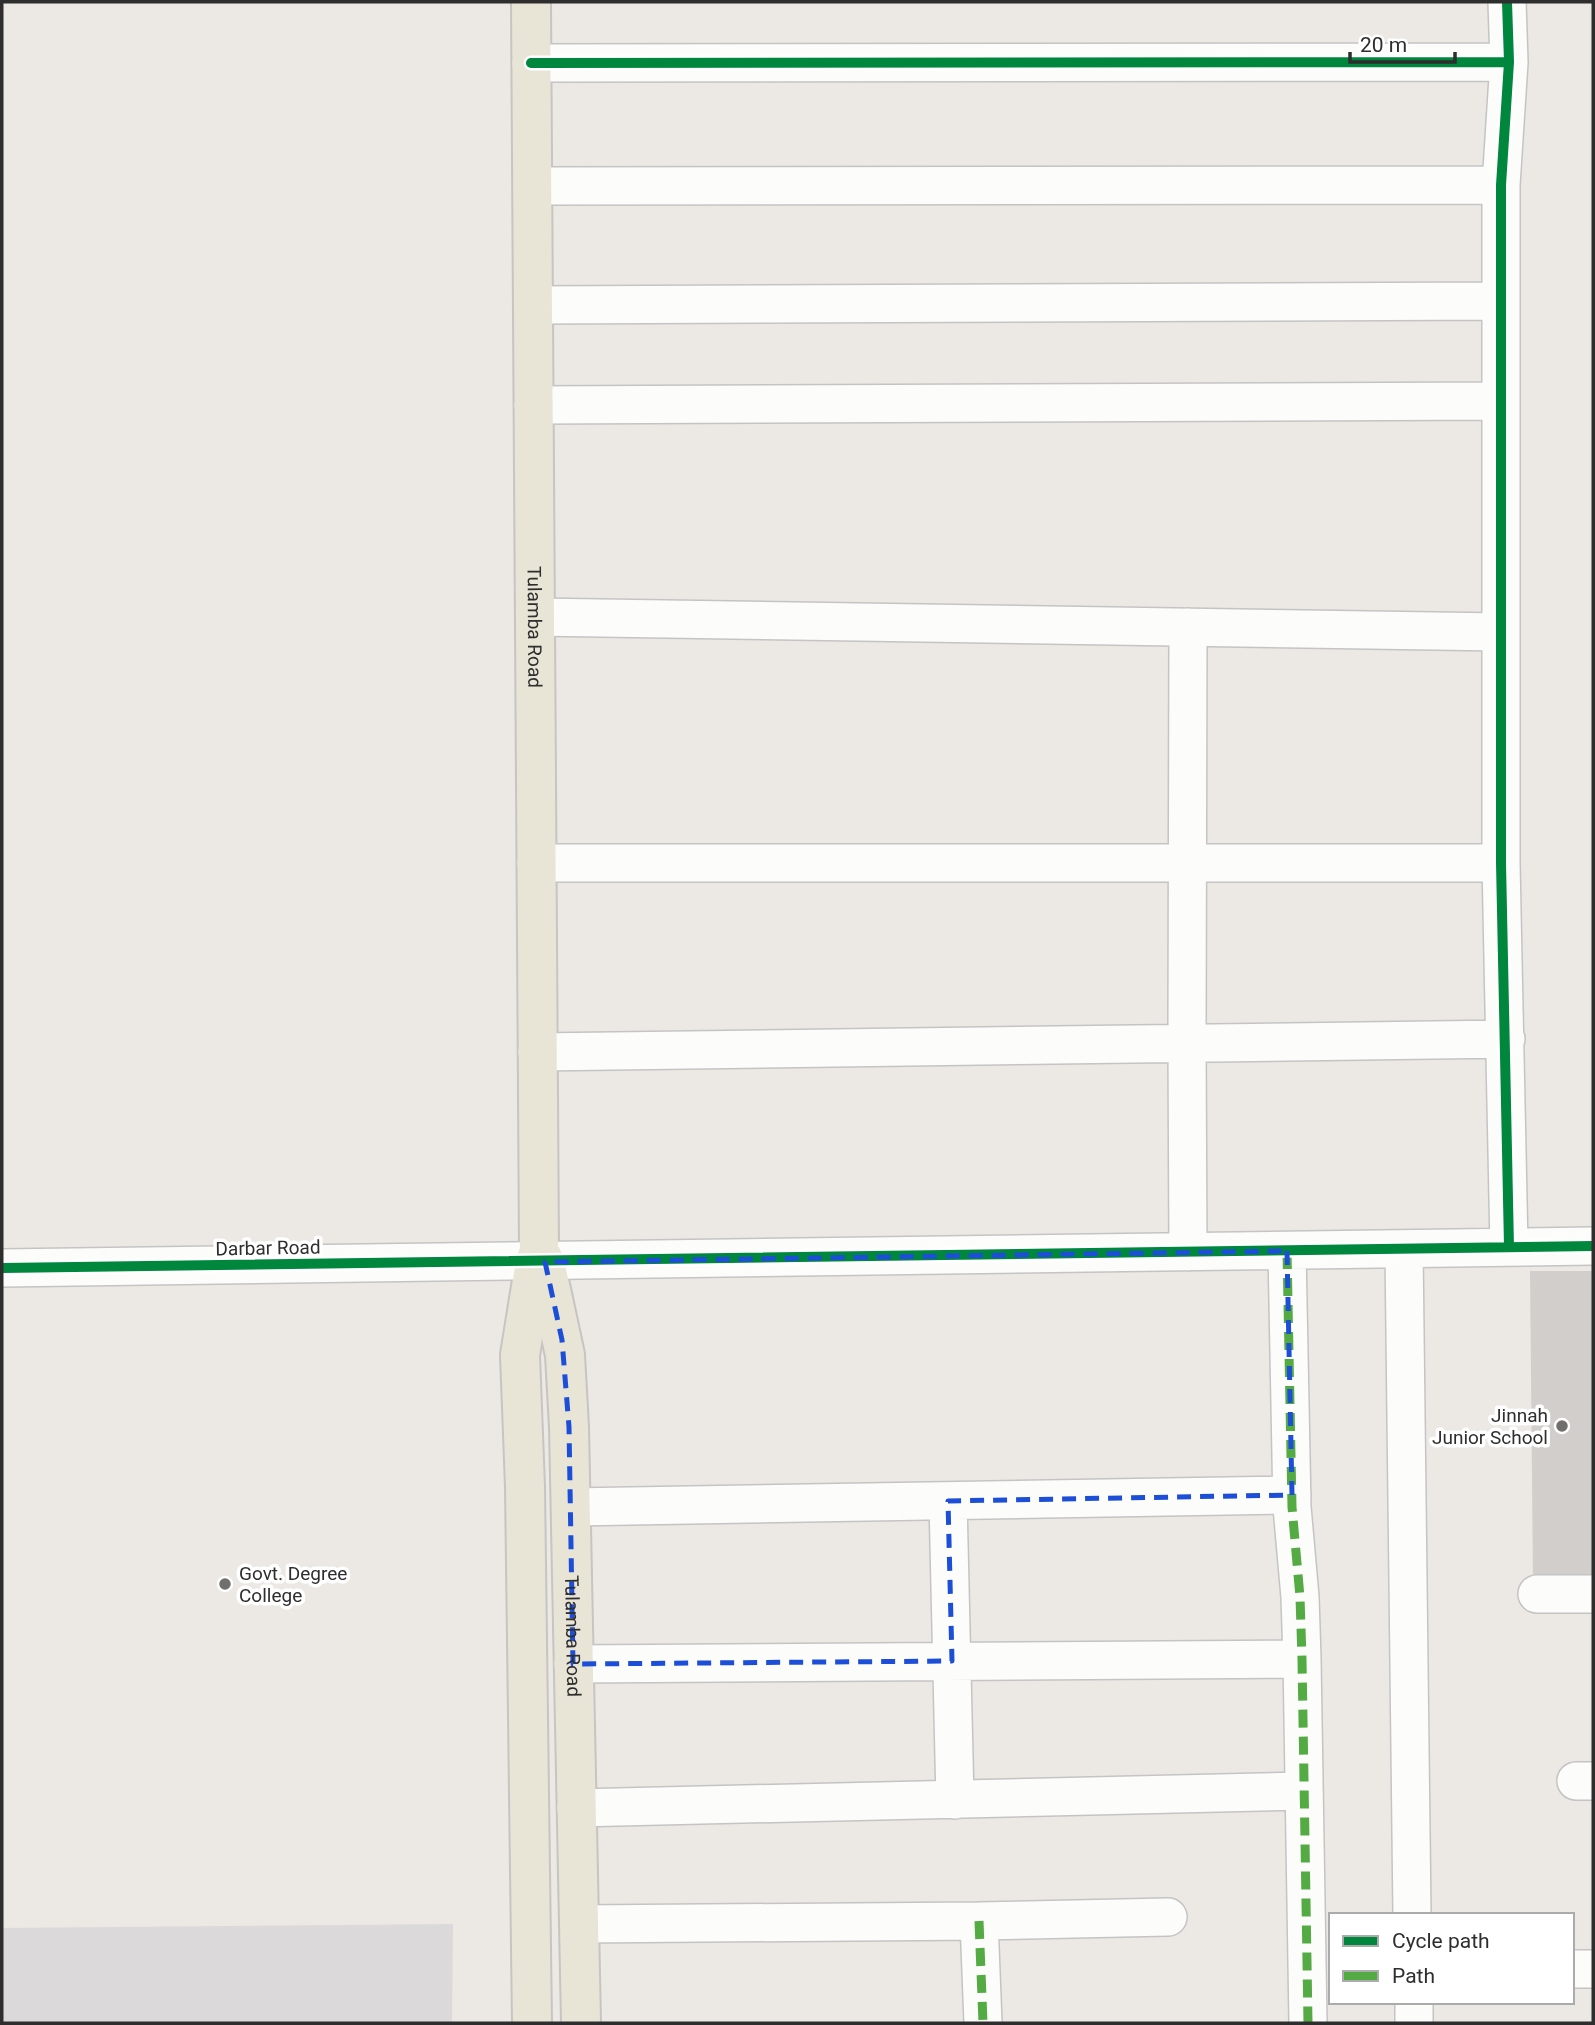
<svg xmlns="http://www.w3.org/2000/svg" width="1595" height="2025" font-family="Roboto,sans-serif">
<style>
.industrial{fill:#dcd9db}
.building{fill:#d1cecb}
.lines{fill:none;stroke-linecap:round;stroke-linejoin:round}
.minor-casing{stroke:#c5c4c5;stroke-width:40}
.major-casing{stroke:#c6c5c4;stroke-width:42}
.minor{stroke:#fcfcfb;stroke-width:37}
.major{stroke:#e8e4d6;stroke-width:38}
.quiet{stroke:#54ab44;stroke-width:9;stroke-dasharray:18 9;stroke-linecap:butt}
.cycleway-casing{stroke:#fff;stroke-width:15}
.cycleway{stroke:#00873e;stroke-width:10}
.marked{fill:none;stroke:#1d4ed8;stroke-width:5;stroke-dasharray:14 9;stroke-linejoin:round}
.poi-dot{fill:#706f6e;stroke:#fff;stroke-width:2.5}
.labels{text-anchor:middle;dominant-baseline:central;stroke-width:7;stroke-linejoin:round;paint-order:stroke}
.street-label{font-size:19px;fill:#2e2e2e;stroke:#fff}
.poi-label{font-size:19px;fill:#2e2e2e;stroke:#fff;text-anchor:end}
</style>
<rect width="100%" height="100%" fill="#ece8e4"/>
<path class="industrial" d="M453,1924L452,2023H2V1928Z"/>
<path class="building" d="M1530,1271H1593V1581H1533Z"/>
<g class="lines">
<defs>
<path id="minor" d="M1507,2L1509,62L1501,185V863L1509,1247
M531,63L1509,62
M532,186L1501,185
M533,305L1501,301
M533,405L1501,401
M535,617L1501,632
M1188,627L1187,1043L1188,1252
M536,863H1501
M537,1052L1506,1039
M1404,1249L1412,1915
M1287,1251L1292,1507L1300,1597L1302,1659L1308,2023
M2,1268L1593,1246
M948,1501L955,1800
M571,1507L1292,1495
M1537,1594H1593
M573,1664L1302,1659
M1576,1781H1593
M576,1808L1304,1791
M979,1921L983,2023
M580,1924L979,1921L1168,1917
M1572,1969H1593
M1414,2002V2023"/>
<g id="major">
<path id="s1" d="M531,2L539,1251L535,1262L520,1355L525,1487L532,2023"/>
<path id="s2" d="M542,1256L545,1262L565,1355L569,1427L581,2023"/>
</g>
</defs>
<use href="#minor" class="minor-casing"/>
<use href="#major" class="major-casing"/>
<use href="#minor" class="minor"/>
<use href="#major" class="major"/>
<path class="quiet" d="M1287,1251L1292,1507L1300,1597L1302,1659L1308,2023
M979,1921L983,2023"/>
<defs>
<path id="cycleway" d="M1507,2L1509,62L1501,185V863L1509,1247
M531,63L1509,62
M2,1268L1593,1246"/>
</defs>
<use href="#cycleway" class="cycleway-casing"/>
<use href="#cycleway" class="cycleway"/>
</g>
<path class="marked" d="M1287,1251L1292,1495L948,1501L952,1661L573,1664L569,1427L562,1340L545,1262Z"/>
<g class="poi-dot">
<circle cx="1562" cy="1426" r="7"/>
<circle cx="225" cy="1584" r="7"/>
</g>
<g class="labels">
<g class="street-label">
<text stroke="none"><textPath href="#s1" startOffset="625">Tulamba Road</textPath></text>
<text transform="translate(268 1248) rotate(-1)">Darbar Road</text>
<text stroke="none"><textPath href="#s2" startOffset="383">Tulamba Road</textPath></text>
</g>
<g class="poi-label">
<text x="1548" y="1415">Jinnah<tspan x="1548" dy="22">Junior School</tspan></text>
<text x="239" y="1573" text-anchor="start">Govt. Degree<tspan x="239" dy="22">College</tspan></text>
</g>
</g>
<rect width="1595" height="2025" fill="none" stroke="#2e2e2e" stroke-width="7"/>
<rect x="1329" y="1913" width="245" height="91" fill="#ffffff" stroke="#ababab" stroke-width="2"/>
<rect x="1343" y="1936" width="35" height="10" fill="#00873e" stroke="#ababab" stroke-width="2"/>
<text x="1392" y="1948" font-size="21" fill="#2e2e2e">Cycle path</text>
<rect x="1343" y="1971" width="35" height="10" fill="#54ab44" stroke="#ababab" stroke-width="2"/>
<text x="1392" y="1983" font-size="21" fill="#2e2e2e">Path</text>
<path d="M1350 52v10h105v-10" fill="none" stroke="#2e2e2e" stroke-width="3.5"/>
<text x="1360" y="52" font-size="21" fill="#2e2e2e" stroke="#ffffff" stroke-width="5" paint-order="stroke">20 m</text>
</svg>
